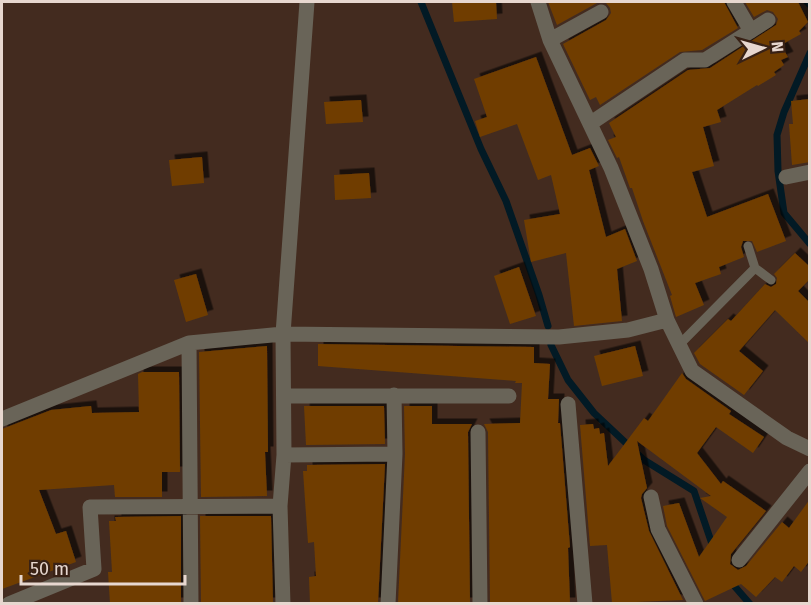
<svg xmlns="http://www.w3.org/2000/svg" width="811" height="605" font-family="'Fira Sans',sans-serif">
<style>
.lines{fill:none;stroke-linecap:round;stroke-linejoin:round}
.stream{stroke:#021a25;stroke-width:7}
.building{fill:#6f3e01;filter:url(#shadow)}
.lane{stroke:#696458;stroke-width:9}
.street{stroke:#696458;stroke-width:15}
</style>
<defs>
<filter id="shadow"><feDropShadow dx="5.5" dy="-5.5" stdDeviation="0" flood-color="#0009"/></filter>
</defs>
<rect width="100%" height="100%" fill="#432b1f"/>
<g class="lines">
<path class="stream" d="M421,2L481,149L506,201L539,295L548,326
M807,2L810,5
M810,53L784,112L777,135L778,171L784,213L810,244
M551,345L568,380L594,413L644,460L694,491L713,547
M730,581L750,604"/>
</g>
<path class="building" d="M452,2H496L497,19L454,22Z
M548,2H724L738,28L702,50L680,52L600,105L596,97L590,100L563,44L606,20L611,13L610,8L606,3H597L557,25Z
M745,2H798L808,22L799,31L801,34L781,45L788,57L781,60L784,65L774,72L776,75L758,86L757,85L717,110L721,122L703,127L714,166L692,172L707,217L768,194L786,241L757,252L752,241H743L741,247L744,257L719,267L721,274L695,283L704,305L676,317L670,296L672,295L643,221L632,188H630L619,157L617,158L608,140L616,137L609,123L688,70L710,68L776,25L778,19L773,12L767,10L754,17Z
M536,57L572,155L590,148L599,166L589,170L606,237L625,229L637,261L617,269L622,321L574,326L566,253L531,262L524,220L560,214L551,175L538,180L517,124L480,137L475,121L487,117L474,79Z
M810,99V162L792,165L789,124H793L791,101Z
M361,100L363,122L326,124L324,102Z
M202,157L204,183L172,186L169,160Z
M369,173L371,198L335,200L334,175Z
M795,253L810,267V279L798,291L810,303V344L775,310L739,351L763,371L744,395L700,364L694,353L728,319L731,321L765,284L771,287L776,284L777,278L774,274Z
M519,267L536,316L510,324L494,276Z
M196,274L208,315L186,322L174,280Z
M318,344L534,347V363L550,364L548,399H559L558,423H560L570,547L568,548L570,603H490L488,432L484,424L520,423L522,383H515L516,381L318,366Z
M267,346L268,452H265L267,496L201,497L199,352Z
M635,346L643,376L602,386L594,356Z
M142,372H179L180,472H162V497H115L114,485L39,490L56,534L66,531L76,562L2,589V429L51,410L91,406L92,413L139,412L138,374Z
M682,373L686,379L731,411L729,414L764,437L753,453L716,427L697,453L721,484L723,481L766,511L731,554L730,564L738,570L746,566L782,522L789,528L810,499V560L801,572L794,566L782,582L775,577L756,597L741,584L705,601L667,526L663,506L679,503L699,557L727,517L700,498L711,496L637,441L647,488L642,494L641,498L649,531L683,600L612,603L607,545L590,546L580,425L593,424L594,429L599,428L600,434L604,433L608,466L644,418L648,421Z
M304,406H384L385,444L306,445Z
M404,406H432V424H472L468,432L470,603H398L405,454Z
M385,464L378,603H310L309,577L316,576L314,542L308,543L303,471H307V465Z
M181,516V603H110L108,572H112L109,521H116L115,517Z
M200,516H271L273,603H201Z"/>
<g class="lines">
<path class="lane" d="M748,246L755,268L771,280
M679,345L755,268"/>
<path class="street" d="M538,2L550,40L611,168L651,269L667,320L692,371L787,438L810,449
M734,2L751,31
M550,40L601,12
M591,123L685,60H705L768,20
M786,177L810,172
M189,343L191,604
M284,396H509
M568,404L585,604
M2,419L189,343L283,334L559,337L628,330L667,320
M478,432L480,604
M284,455L395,454
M651,497L658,529L696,604
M739,560L810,471
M9,604L94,569L90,507L280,506
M283,604L280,506L284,455L283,334L307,2
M388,604L395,454L394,395"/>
</g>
<rect width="811" height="605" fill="none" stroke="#e7d7cf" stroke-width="6"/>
<g transform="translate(763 48) rotate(85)" stroke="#382115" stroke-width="4.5" paint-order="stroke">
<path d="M0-4.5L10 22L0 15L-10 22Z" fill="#e7d7cf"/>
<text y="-9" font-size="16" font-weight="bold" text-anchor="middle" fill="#e7d7cf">N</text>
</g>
<path d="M21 575v9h164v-9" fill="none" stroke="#e7d7cf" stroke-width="3"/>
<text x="30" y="575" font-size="18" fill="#e7d7cf" stroke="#382115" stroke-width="4.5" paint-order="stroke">50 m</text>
</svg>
